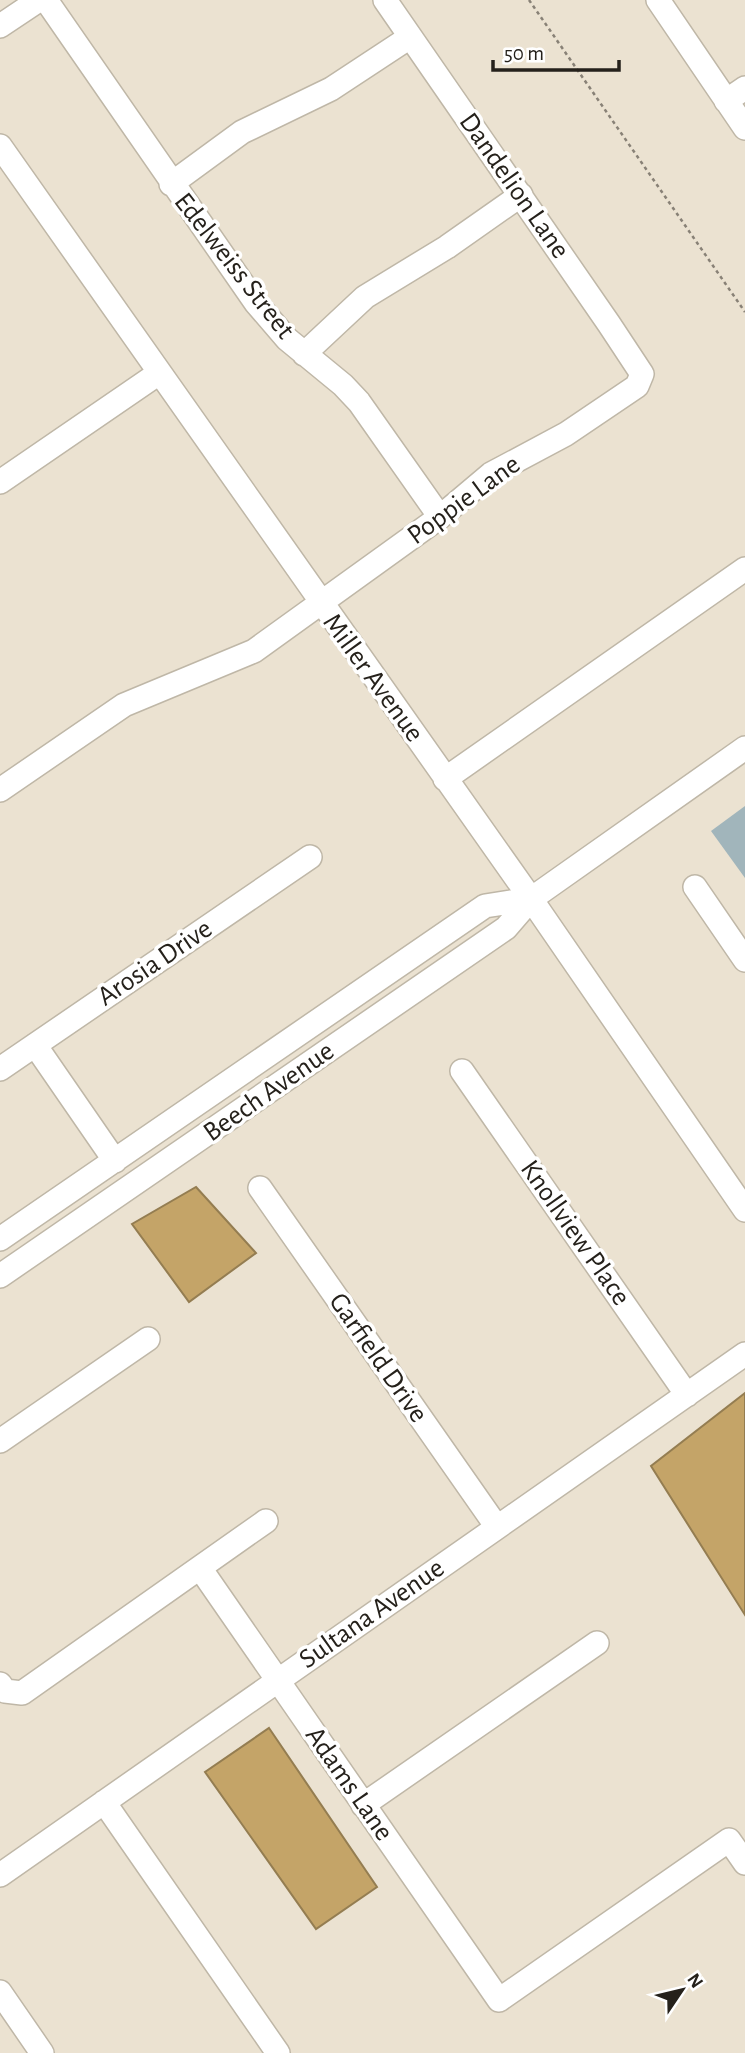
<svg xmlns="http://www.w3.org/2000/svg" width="745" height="2053" font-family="'Alegreya Sans',sans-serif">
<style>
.water{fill:#c4a468;stroke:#947d51;stroke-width:2}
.building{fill:#a1b5bb}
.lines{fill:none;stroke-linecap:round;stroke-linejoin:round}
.minor-casing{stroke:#bfb7a7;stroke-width:26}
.path{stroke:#888176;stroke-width:2.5;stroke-dasharray:3.5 3.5;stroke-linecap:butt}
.minor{stroke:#fff;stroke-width:23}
.labels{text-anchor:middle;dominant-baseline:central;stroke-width:7;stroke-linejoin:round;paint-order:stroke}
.street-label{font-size:28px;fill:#25211b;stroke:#fff}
</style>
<rect width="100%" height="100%" fill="#ebe2d1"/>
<path class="water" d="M196,1187L256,1253L189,1302L132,1224Z
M745,1393V1615L651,1466Z
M269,1728L377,1887L316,1929L205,1772Z"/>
<path class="building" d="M745,806V878L711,831Z"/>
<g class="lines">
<defs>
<path id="minor" d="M46,0L256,303L287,339L343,385L359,402L440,517
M658,0L745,128
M0,26L39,0
M726,101L745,88
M0,146L531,899L745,1210
M171,184L242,132L331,89L410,37
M304,354L365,297L447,247L521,195
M0,482L159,373
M445,779L745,569
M0,790L124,705L254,651L440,517L491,474L566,434L637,386L642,374L609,324L385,0
M695,887L745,960
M35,1045L115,1161
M0,1069L310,857
M462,1071L687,1395
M260,1188L497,1527
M0,1239L485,906L531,899
M0,1276L506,928L531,899L745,748
M0,1441L148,1339
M200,1568L499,2000L729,1840L745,1863
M0,1684L5,1691L22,1693L266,1521
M104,1802L278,2053
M363,1805L597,1643
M0,1875L745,1354
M0,1992L42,2053"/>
</defs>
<use href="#minor" class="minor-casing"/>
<path class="path" d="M529,0L745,312"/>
<use href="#minor" class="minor"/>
</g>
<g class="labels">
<g class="street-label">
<text transform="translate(514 186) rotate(55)">Dandelion Lane</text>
<text transform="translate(234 266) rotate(52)">Edelweiss Street</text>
<text transform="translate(464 500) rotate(-36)">Poppie Lane</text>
<text transform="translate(373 678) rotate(54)">Miller Avenue</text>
<text transform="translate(155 963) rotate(-34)">Arosia Drive</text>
<text transform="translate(269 1092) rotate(-35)">Beech Avenue</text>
<text transform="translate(575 1233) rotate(55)">Knollview Place</text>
<text transform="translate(378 1358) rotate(55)">Garfield Drive</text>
<text transform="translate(372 1614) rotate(-35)">Sultana Avenue</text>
<text transform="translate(349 1784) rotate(55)">Adams Lane</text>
</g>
</g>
<g transform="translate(682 1990) rotate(55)" stroke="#ffffff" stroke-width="5" paint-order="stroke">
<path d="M0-5L12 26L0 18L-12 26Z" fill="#25211b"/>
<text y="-10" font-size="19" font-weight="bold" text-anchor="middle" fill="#25211b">N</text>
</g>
<path d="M493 60v10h126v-10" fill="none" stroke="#25211b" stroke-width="3.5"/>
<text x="504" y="60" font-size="21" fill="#25211b" stroke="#ffffff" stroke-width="5" paint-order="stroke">50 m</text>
</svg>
